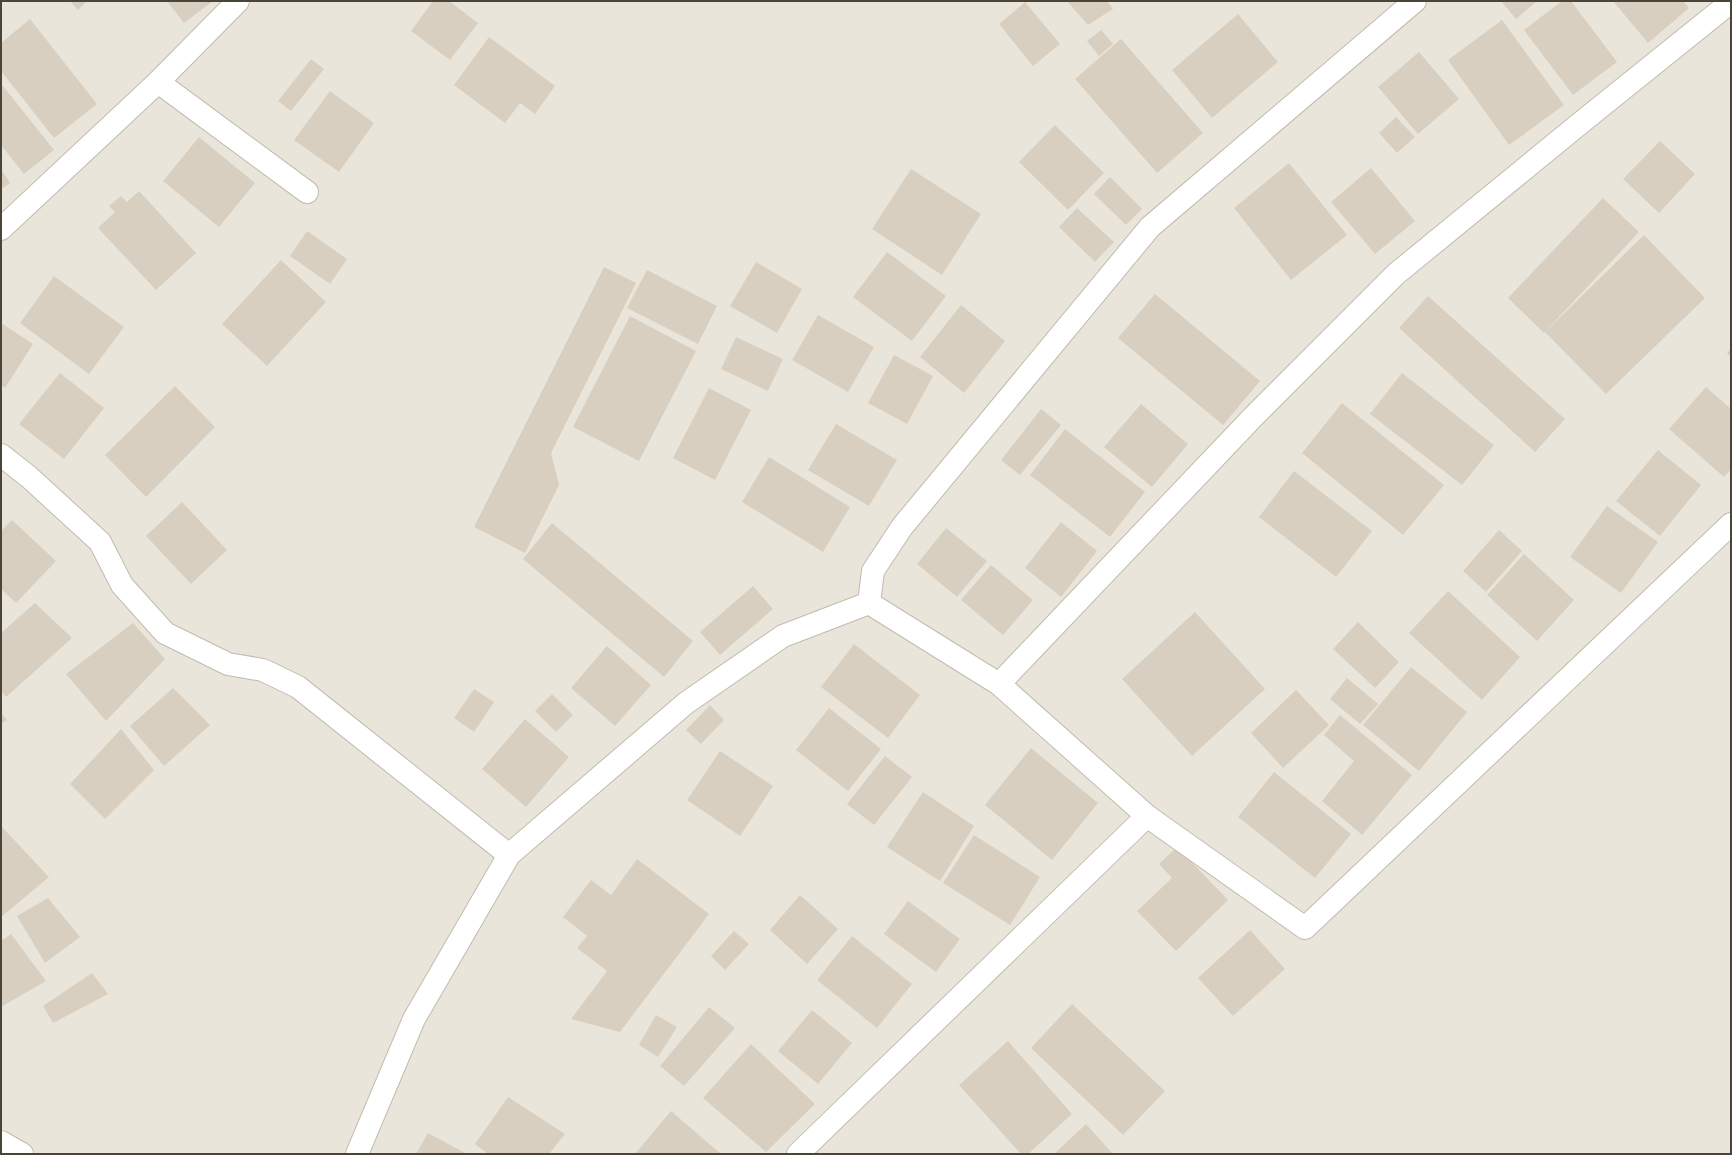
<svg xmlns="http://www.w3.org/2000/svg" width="1732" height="1155" font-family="'Noto Sans',sans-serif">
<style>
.residential{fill:#eae5da}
.building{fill:#d8cfc1}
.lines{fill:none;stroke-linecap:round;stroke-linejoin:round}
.street-casing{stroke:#c2bbae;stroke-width:24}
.street{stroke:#fff;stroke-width:22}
</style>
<rect width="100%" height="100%" fill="#f6f3ec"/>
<path class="residential" d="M1,1H1731V1154H1Z"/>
<path class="building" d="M70,1H87L78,10Z
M167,1H213L184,23Z
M433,1H449L478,23L450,60L411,31Z
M1067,1H1107L1113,9L1088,25Z
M1501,1H1537L1516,19Z
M1562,1H1571L1617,62L1573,95L1524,30Z
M1613,1H1683L1689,8L1648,43Z
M1025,2L1060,44L1033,66L999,24Z
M1238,14L1278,62L1212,118L1172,70Z
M30,19L97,104L54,138L1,71V43Z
M1502,20L1564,105L1509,145L1448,60Z
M1101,30L1113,44L1099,56L1087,41Z
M489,37L555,86L535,114L520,103L505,123L454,85Z
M1121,39L1203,133L1157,173L1075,79Z
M1419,52L1459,99L1418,134L1378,87Z
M311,59L324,69L291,111L278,101Z
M3,86L54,150L24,174L1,145V88Z
M330,91L374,123L339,172L294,140Z
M1396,117L1415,137L1397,153L1379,133Z
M1055,125L1104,173L1068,210L1019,162Z
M199,137L255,183L219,227L163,181Z
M1660,141L1695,174L1659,213L1623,179Z
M1289,163L1347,235L1291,280L1234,208Z
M1371,168L1415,221L1375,254L1331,202Z
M1,169L10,183L1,189Z
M911,169L981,214L942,275L872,229Z
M1110,177L1142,209L1126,225L1094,194Z
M139,191L196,253L156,290L98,228L115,212L109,206L121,196L127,202Z
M1603,198L1639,232L1544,333L1508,298Z
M1077,208L1114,242L1095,262L1059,227Z
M307,231L347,259L330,284L290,256Z
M1644,235L1705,298L1606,394L1545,332Z
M887,252L946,296L912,341L853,297Z
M281,260L326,302L267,366L222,324Z
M756,262L802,289L777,333L730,306Z
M604,267L636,283L551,453L559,485L525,553L474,527Z
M647,270L717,306L698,344L627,308Z
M54,276L124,327L89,374L20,323Z
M1155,294L1260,381L1223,425L1118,338Z
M1428,296L1565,419L1535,452L1399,328Z
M961,305L1005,341L964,393L920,357Z
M818,315L874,347L848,392L792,360Z
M630,316L696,351L639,461L573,427Z
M1,323L33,344L5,388L1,385Z
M736,337L783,359L768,391L721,369Z
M1731,349V357L1727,353Z
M894,355L933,376L907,424L868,403Z
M60,373L104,408L64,459L19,424Z
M1402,373L1494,445L1462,485L1370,414Z
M175,386L215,427L146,497L105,455Z
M1706,387L1731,409V469L1724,477L1669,429Z
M709,388L751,410L715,480L673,458Z
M1342,403L1444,485L1403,535L1302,453Z
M1141,404L1188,444L1152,487L1104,447Z
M1041,409L1061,425L1020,475L1001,460Z
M836,424L897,460L869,506L808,470Z
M1065,429L1145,492L1110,537L1030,475Z
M1658,450L1701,485L1660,536L1616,501Z
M769,457L850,507L823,552L742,502Z
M1294,471L1372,531L1336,577L1259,517Z
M182,502L227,550L191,584L146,536Z
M1607,506L1658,542L1621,593L1570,557Z
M12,520L56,561L16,603L1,589V531Z
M1061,522L1097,551L1061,597L1025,568Z
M552,523L693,641L664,677L523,559Z
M946,528L987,561L957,597L917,564Z
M1499,530L1522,551L1486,592L1463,571Z
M1524,554L1574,600L1537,641L1487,595Z
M991,565L1033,600L1003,635L961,600Z
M753,586L773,609L720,655L700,632Z
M1448,591L1520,657L1482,700L1409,633Z
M35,603L72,638L6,697L1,691V633Z
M1195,612L1265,689L1192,756L1122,679Z
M1358,622L1399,662L1375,688L1333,649Z
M133,623L165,659L106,721L66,674Z
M854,644L920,695L888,738L821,687Z
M607,646L651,685L615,726L571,688Z
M1411,667L1467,712L1419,771L1363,725Z
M1347,678L1378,704L1360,724L1330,699Z
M173,688L210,725L164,766L130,726Z
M474,689L494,702L474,732L454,718Z
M1296,690L1329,725L1283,768L1251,733Z
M552,694L573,715L556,732L535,711Z
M710,705L724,720L701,744L686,730Z
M829,708L881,749L848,791L796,750Z
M1,713L7,720L1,724Z
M1340,715L1412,775L1362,835L1322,801L1354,761L1324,735Z
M525,719L569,757L526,807L482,769Z
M121,729L154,770L105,819L70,784Z
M1031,748L1098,803L1052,860L985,805Z
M720,751L773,786L740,836L687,800Z
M885,756L912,777L874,825L847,804Z
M1274,772L1351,834L1315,878L1238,817Z
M923,792L974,826L940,881L887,847Z
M2,827L49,877L1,917V829Z
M974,835L1040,877L1010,925L943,883Z
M1177,847L1228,900L1176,951L1137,911L1172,878L1159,864Z
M637,859L709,914L620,1032L571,1019L607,971L577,948L587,936L563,917L591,880L611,895Z
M800,895L838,929L807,964L770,930Z
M48,898L80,937L45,963L17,916Z
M908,901L960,939L936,972L884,934Z
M1250,930L1285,969L1233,1016L1198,978Z
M734,931L749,944L725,970L711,956Z
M11,934L46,981L1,1007V941Z
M852,936L912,984L877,1028L817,980Z
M92,973L108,994L53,1023L43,1006Z
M1072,1004L1165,1091L1123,1135L1031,1048Z
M709,1007L735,1028L684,1086L660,1066Z
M812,1010L852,1043L818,1084L778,1051Z
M656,1015L677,1027L658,1057L639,1045Z
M1008,1041L1072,1114L1028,1154H1021L959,1085Z
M751,1044L815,1104L766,1152L703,1098Z
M508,1097L565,1134L549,1154H488L475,1144Z
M671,1111L721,1154H635Z
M1086,1124L1112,1153L1054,1154Z
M428,1133L467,1154H416Z"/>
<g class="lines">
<defs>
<path id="street" d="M158,82L238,1
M1,229L158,82L307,192
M1,455L29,477L100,542L122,585L165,633L228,664L263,670L298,687L509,855
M869,603L873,571L902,527L1150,227L1415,1
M999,684L1254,416L1396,274L1583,121L1731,2
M1,1142L22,1154
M357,1154L414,1019L509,855L686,703L783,636L869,603L999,684L1147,816L1305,928L1731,524
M798,1154L1147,816"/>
</defs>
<use href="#street" class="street-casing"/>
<use href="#street" class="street"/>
</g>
<rect width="1732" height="1155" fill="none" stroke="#4b4439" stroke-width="4"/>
</svg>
